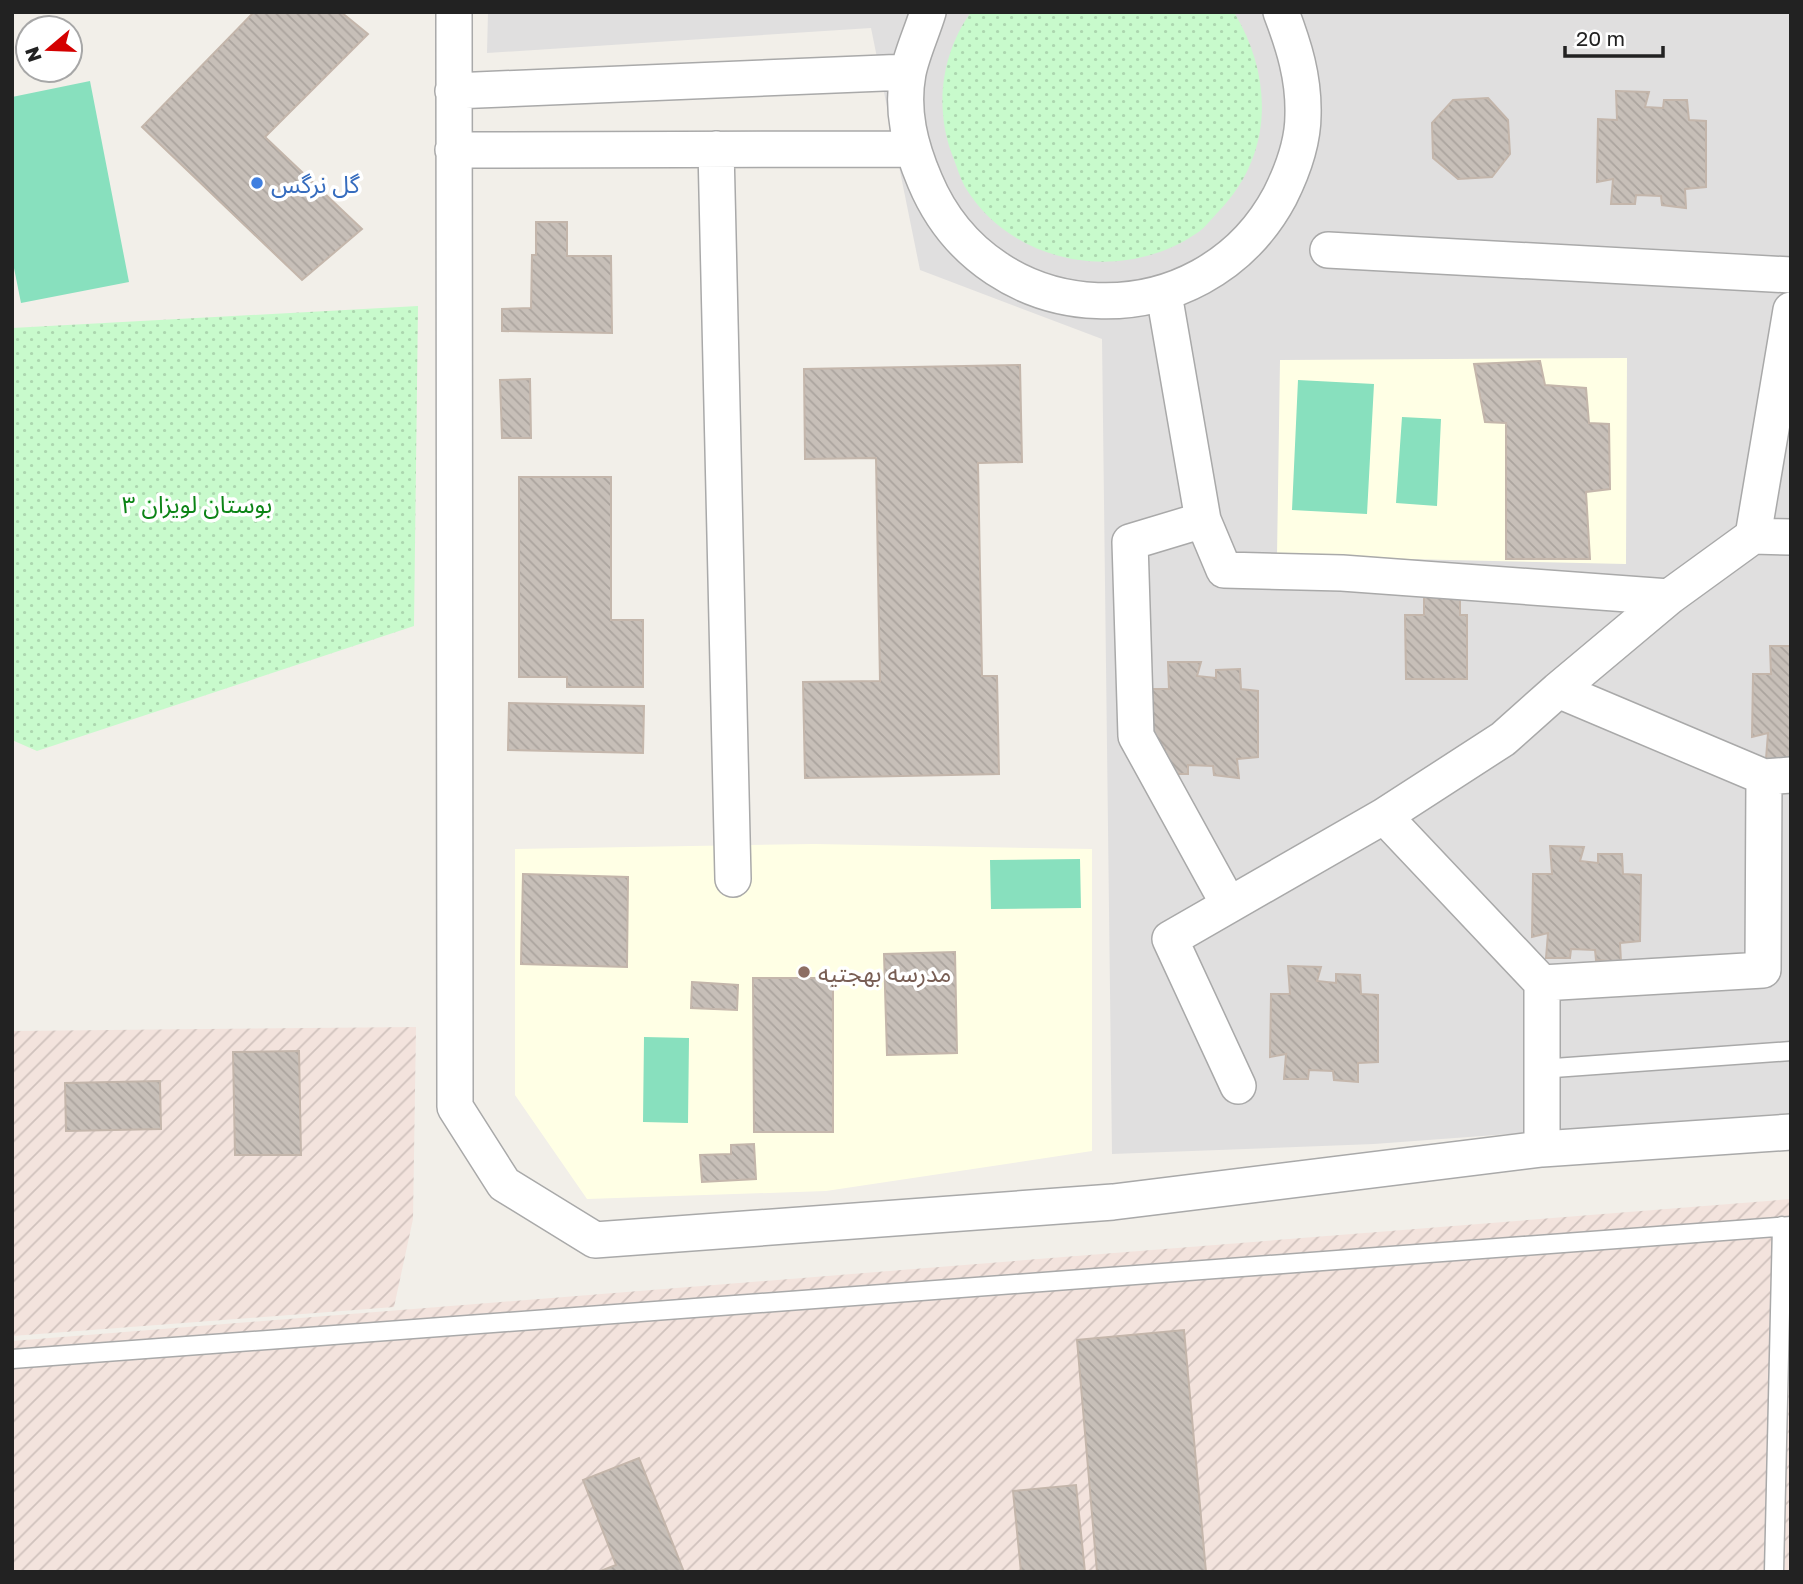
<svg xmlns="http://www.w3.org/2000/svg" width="1803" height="1584" font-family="'Golos Text','Noto Sans Arabic',sans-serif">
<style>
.residential{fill:#e0dfdf}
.education{fill:#ffffe5}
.military{fill:url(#military-furrows)}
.park{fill:url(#park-dots)}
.pitch{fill:#88e0be}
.building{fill:url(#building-back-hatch);stroke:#c4b6ab;stroke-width:2}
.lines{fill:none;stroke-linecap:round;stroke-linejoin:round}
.service-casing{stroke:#a9a9a9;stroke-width:21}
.minor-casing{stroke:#a9a9a9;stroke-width:38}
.service{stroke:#fff;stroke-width:18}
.minor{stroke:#fff;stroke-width:35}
.shop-dot{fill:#3f7fe0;stroke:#fff;stroke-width:2.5}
.education-dot{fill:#8d6e63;stroke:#fff;stroke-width:2.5}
.labels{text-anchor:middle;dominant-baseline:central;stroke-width:7;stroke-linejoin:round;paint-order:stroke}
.shop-label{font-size:24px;fill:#366cbe;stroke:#fff;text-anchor:start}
.park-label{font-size:24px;fill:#0c8416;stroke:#fff}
.education-label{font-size:24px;fill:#785e54;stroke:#fff;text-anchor:start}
</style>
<defs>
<pattern id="military-furrows" width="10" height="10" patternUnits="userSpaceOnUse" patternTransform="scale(1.75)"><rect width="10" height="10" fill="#f3e3dd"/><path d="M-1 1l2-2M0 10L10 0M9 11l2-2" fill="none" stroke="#d0c2bd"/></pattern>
<pattern id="park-dots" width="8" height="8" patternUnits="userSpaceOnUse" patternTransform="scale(1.75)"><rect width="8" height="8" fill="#c8facc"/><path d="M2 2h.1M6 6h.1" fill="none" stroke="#acd6af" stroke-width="1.8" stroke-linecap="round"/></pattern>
<pattern id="building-back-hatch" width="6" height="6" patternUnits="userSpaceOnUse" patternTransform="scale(1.75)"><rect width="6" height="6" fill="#c7bfb8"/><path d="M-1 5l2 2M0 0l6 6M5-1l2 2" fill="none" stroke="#aba49e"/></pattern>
</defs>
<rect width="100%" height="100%" fill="#f2efe9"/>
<path class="residential" d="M488,12H1791V1113L1374,1144L1112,1154L1102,339L920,270L871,28L487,53Z"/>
<path class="education" d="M1627,358L1626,564L1277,556L1280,360Z
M814,844L1092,849V1151L826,1191L587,1199L515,1095V849Z"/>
<path class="military" d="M416,1027L413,1219L394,1307L12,1336V1031Z
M1791,1199V1572H12V1341Z"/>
<path class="park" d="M971,12H1234C1273,77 1274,154 1219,211C1212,218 1205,228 1197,233C1123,284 1013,266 965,187C960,178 957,167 953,157C934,109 941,54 971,12Z
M418,306L414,626L37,751L12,740V328Z"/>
<path class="pitch" d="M90,81L129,282L21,303L12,258V97Z
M1298,380L1374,384L1367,514L1292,510Z
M1402,417L1441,419L1437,506L1396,503Z
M1080,859L1081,908L991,909L990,860Z
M644,1037L689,1038L688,1123L643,1122Z"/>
<path class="building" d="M254,12H341L368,34L265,137L362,229L302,280L142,127Z
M1616,91L1649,92L1645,107L1663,108L1664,100H1687L1689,120L1706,121V187L1685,189L1686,208L1662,205L1661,196L1636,195L1635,204H1611L1613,179L1597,182L1598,119L1617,120Z
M1488,98L1508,120L1510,154L1492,177L1458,179L1433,158L1432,123L1453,100Z
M536,222H567V256H611L612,333L502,331V309L531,308L532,255H536Z
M1540,361L1545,385L1586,388L1589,423L1609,424L1610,489L1586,492L1590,559H1506V423L1485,422L1474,364Z
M1020,365L1022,462L978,463L982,676H997L999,774L805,778L803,682L880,681L876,458L805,459L804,369Z
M530,379L531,438H502L500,380Z
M519,477H611V620H643V687H567V677H519Z
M1460,590V615H1467V679H1406L1405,615H1424V591Z
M1770,646H1791L1790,759H1766L1768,733L1752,737L1753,674H1771Z
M1168,662H1201L1197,676L1216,678V670L1240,669L1241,689L1258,691V757L1237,759L1239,778L1214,775L1213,766L1188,765V774H1164L1165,749L1149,752L1151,689H1169Z
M509,703L644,706L643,753L508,750Z
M1550,846L1584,847L1580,861L1598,863V854H1622L1623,874L1641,875L1640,941L1620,943L1621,962L1596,960L1595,950L1571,949L1570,958H1546L1548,933L1532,937L1533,874H1552Z
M523,874L628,877L627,967L521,964Z
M955,952L957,1053L887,1055L884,954Z
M1288,966L1321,967L1317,981L1336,983V974L1360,975L1361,994L1378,995V1062L1358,1063V1082L1334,1080L1333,1071L1309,1070L1308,1079H1284L1286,1054L1270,1057L1271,994H1290Z
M753,978H833V1132H754Z
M692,982L738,985L737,1010L691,1008Z
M299,1051L301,1155H235L233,1052Z
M160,1081L161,1129L66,1131L65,1083Z
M754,1144L756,1179L702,1182L700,1155L731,1154V1145Z
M1184,1330L1206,1572H1097L1077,1340Z
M639,1458L684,1572H598L616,1565L583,1480Z
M1076,1485L1085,1572H1021L1013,1491Z"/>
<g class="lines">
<defs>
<path id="service" d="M1540,1069L1791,1051
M12,1359L1791,1226
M1774,1572L1782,1226"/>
<path id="minor" d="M454,12L455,1107L504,1184L595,1240L1113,1202L1542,1149L1791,1132
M928,12C922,32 912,53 908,73C901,111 910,146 925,181C989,334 1202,342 1280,196C1292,172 1303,143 1303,115C1304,78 1294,46 1281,12
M453,91L908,72
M716,149L733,879
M453,150L911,149
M1328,250L1791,275
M1164,294L1203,520L1130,542L1136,736L1229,905
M1203,520L1224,570L1342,573L1669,597
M1753,536L1791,537
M1558,690L1669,597L1753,536L1791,310
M1384,816L1503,739L1558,690L1764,777L1791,775
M1542,983L1763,970L1764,777
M1238,1086L1170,939L1384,816L1542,983V1149"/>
</defs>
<use href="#service" class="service-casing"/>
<use href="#minor" class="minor-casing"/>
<use href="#service" class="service"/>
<use href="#minor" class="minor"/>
</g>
<circle class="shop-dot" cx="257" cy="183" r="7"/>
<circle class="education-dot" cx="804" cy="972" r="7"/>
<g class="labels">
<g class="shop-label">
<text x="271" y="183">گل نرگس</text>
</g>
<g class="park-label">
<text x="197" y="503">بوستان لویزان ۳</text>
</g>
<g class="education-label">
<text x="818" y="972">مدرسه بهجتیه</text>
</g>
</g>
<rect width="1803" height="1584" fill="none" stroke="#222222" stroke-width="28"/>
<g transform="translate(49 49) rotate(251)"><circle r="33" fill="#ffffff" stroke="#a7a7a7" stroke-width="2"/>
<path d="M0-5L12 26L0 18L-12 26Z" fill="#d40000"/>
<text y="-10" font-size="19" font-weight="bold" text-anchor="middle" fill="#222222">N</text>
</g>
<path d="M1565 46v10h98v-10" fill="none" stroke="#222222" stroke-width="3.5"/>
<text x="1576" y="46" font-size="21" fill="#222222" stroke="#ffffff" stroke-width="5" paint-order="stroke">20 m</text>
</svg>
